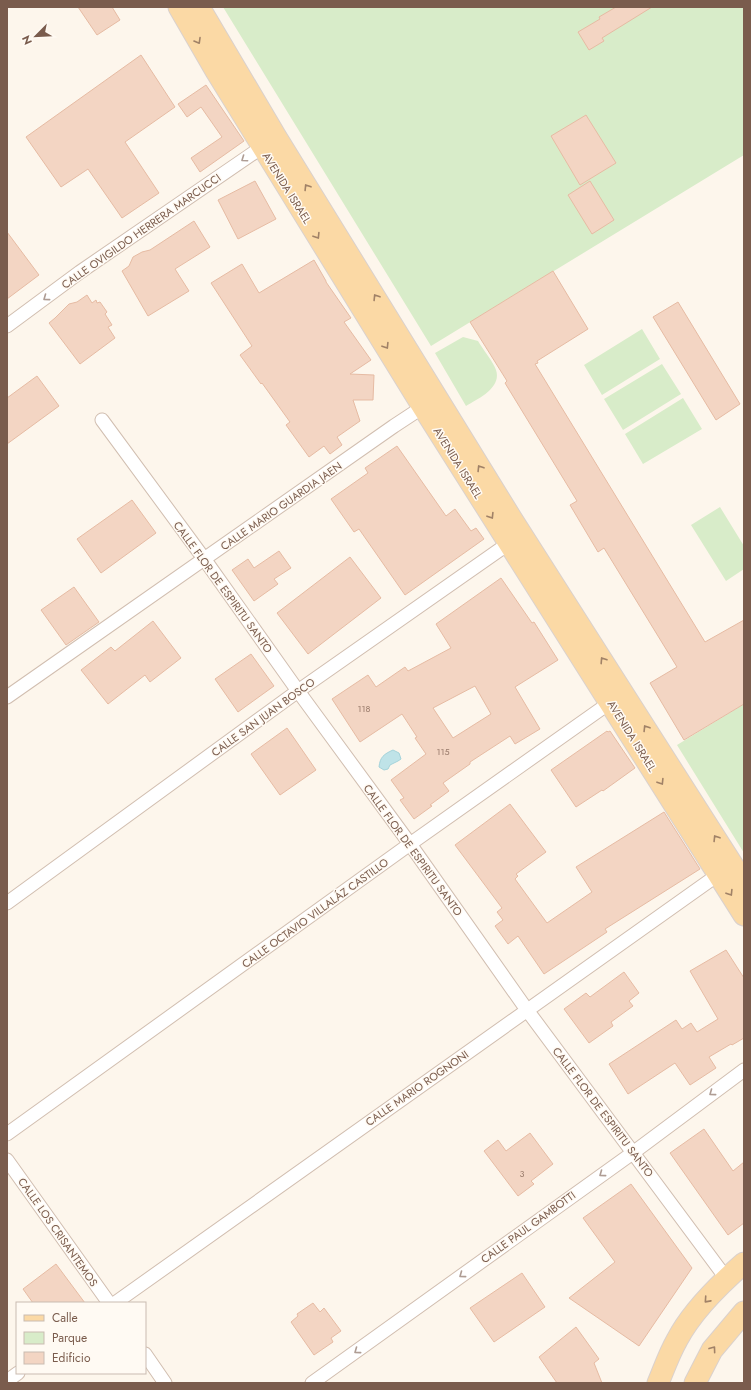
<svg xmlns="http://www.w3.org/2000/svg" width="751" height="1390" font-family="Jost,sans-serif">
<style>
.green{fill:#d8ecc9}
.water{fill:#bfe3e8;stroke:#a5d3da}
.building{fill:#f3d5c3;stroke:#e6bba3;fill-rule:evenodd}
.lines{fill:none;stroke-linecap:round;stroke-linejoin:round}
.street-casing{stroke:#d1beb0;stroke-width:15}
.primary-casing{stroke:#dad1cd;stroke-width:23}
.street{stroke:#fff;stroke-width:13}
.primary{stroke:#fbd9a5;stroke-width:21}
.oneway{stroke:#a18267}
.oneway2{stroke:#af9d94}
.labels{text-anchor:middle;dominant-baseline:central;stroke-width:3;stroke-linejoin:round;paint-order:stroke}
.number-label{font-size:9px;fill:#987a6a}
.street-label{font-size:11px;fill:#7a5c4d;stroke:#fffaf3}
</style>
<rect width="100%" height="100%" fill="#fdf6ec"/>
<path class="green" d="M223,7H744V155L431,346Z
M642,329L660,359L602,395L584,365Z
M463,337L478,341C482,348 494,363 496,370C502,388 478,399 466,406L435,353Z
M662,364L681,394L623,430L604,399Z
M683,398L702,429L643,464L625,434Z
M720,507L744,546V569L726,581L691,525Z
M744,704V853L677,745Z"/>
<path class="water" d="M393,750L399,753L401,759L398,761L390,765L388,769L384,770L379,767C380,757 384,754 393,750Z"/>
<path class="building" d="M78,7H112L120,20L97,35Z
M616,7H652L602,38L604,41L589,50L578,32L600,19L599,17Z
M141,55L175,107L125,142L159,193L122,218L88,169L61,187L26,137Z
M206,85L244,141L200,172L191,158L222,137L201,107L187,117L178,104Z
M586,115L616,163L580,185L551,136Z
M255,181L276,219L238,239L218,200Z
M590,181L614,220L592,234L568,195Z
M194,221L210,247L175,269L189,291L148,316L122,271L129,266L133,257L142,252L150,250Z
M7,232L39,275L7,299Z
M314,260L326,281V282L351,318L344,322L371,360L350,374L374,375L373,400H353L360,421L337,437L342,445L330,454L324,446L309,457L286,425L290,422L262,383L261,384L240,355L252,346L211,283L242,264L259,293Z
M553,271L588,329L537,361L538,363L535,364L705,642L744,620V704L684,740L650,683L677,667L604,548L598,552L570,505L577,501L505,383L507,381L470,322Z
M87,295L92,303L96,300L97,303L100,302L107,312L105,314L112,325L108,327L115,338L80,364L49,323L55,318L69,304L77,302Z
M678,302L740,404L716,420L653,317Z
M37,376L59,406L7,444V398Z
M397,446L446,516L455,509L471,531L476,528L484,539L405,595L359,529L354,532L331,499L368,473L365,468Z
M132,500L156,533L101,573L77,539Z
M279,551L291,568L274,579L278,584L254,601L232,570L248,559L254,568Z
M350,557L381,598L308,654L277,613Z
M501,578L532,623L534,622L558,660L515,687L540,729L515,744L510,736L470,762V764L443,783L449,791L430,805L432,806L414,819L400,800L404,798L391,780L426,754L415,738L417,737L402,714L360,742L332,699L368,675L376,687L405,667L408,671L451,648L436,624ZM475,686L491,714L453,738L433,708Z
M74,587L99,622L66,645L41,610Z
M153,621L181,658L150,682L145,675L108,704L81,670L111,647L115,651Z
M251,654L274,686L238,712L215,679Z
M287,728L316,770L280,795L251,754Z
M607,731L608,732L610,731L635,768L603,791L602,790L576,807L551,770Z
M510,804L546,852L516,874L518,876L515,879L547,923L592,892L576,867L664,812L700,869L605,929L607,932L544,974L518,936L508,944L495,926L503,920L497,912L502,908L455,845Z
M726,950L744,978V1038L732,1045L731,1044L709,1057L716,1068L690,1085L675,1063L628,1094L609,1064L676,1020L682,1029L691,1023L697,1032L718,1019L690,971Z
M624,972L639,993L629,1001L633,1006L611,1022L613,1026L589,1043L564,1009L586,993L590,997Z
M704,1129L733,1171L744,1162V1223L728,1235L670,1153Z
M530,1133L553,1164L531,1181L534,1184L518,1196L484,1151L498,1140L506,1151Z
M631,1184L692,1268L639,1346L569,1298L615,1262L583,1218Z
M56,1264L85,1303H33L23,1289Z
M522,1273L545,1307L494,1342L470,1308Z
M313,1303L320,1312L324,1308L341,1331L331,1338L333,1342L314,1355L291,1322L298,1316L297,1314Z
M576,1327L599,1359L594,1363L602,1383H557L539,1357Z"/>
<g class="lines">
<defs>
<path id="street" d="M7,326L80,272L268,143
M102,420L205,560L298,691L410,844L527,1010L726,1278
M7,697L394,426L429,403
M7,903L298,691L515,539
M7,1134L410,844L615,699
M7,1160L109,1303
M115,1303L719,874
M145,1354L165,1383
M7,1381L18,1373
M312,1383L634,1152L744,1070"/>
<path id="primary" d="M179,7L216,71L423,407L744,915
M199,7L276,137L511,518L744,883
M658,1383C664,1369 669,1354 677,1340C691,1313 721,1283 744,1263
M695,1383L712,1350L744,1312"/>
</defs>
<use href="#street" class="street-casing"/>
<use href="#primary" class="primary-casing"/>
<use href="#street" class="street"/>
<use href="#primary" class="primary"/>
</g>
<defs><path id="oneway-chevron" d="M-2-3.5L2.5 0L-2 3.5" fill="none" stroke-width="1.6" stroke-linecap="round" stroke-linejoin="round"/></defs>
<g class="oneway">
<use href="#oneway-chevron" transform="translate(198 41) rotate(60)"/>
<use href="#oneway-chevron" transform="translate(307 187) rotate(-122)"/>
<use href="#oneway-chevron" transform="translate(317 236) rotate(58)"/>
<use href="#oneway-chevron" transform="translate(376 297) rotate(-122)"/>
<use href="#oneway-chevron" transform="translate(386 346) rotate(58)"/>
<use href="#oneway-chevron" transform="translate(480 468) rotate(-122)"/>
<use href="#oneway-chevron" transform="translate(491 516) rotate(58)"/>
<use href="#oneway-chevron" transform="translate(603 660) rotate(-123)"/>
<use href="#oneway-chevron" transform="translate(646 728) rotate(-122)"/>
<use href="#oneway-chevron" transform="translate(661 782) rotate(58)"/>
<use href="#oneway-chevron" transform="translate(716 838) rotate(-122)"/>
<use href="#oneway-chevron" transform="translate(730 893) rotate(58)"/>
<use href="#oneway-chevron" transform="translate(707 1300) rotate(132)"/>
<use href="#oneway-chevron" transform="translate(713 1349) rotate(-54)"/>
</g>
<g class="oneway2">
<use href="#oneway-chevron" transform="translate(244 159) rotate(145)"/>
<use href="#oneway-chevron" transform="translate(46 298) rotate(144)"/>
<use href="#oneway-chevron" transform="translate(712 1093) rotate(144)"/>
<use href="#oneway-chevron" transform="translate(602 1174) rotate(144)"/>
<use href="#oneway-chevron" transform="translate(462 1275) rotate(144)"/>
<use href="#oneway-chevron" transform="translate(357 1351) rotate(144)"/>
</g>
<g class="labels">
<g class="number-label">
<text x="364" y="708">118</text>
<text x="443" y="751">115</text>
<text x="522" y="1173">3</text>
</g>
<g class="street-label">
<text transform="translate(287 188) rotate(58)">AVENIDA ISRAEL</text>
<text transform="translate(141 231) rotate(-35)">CALLE OVIGILDO HERRERA MARCUCCI</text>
<text transform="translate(458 463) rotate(58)">AVENIDA ISRAEL</text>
<text transform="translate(281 506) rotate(-35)">CALLE MARIO GUARDIA JAEN</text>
<text transform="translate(223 587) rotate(54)">CALLE FLOR DE ESPIRITU SANTO</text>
<text transform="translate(263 717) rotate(-36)">CALLE SAN JUAN BOSCO</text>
<text transform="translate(632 736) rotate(58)">AVENIDA ISRAEL</text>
<text transform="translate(413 850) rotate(54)">CALLE FLOR DE ESPIRITU SANTO</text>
<text transform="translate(315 913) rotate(-36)">CALLE OCTAVIO VILLALÁZ CASTILLO</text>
<text transform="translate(417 1088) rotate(-35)">CALLE MARIO ROGNONI</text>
<text transform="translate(603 1112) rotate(53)">CALLE FLOR DE ESPIRITU SANTO</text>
<text transform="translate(528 1227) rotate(-36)">CALLE PAUL GAMBOTTI</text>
<text transform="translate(58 1232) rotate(55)">CALLE LOS CRISANTEMOS</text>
</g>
</g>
<rect width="751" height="1390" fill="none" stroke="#7a5c4d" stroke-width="16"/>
<rect x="16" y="1302" width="130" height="72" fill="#fffaf3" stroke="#cabbb1"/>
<rect x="24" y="1315" width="20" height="6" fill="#fbd9a5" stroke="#cabbb1"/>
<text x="52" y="1322" font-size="12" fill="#7a5c4d">Calle</text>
<rect x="24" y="1332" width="20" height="12" fill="#d8ecc9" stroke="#cabbb1"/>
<text x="52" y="1342" font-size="12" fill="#7a5c4d">Parque</text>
<rect x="24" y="1352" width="20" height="12" fill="#f3d5c3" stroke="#cabbb1"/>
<text x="52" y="1362" font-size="12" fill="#7a5c4d">Edificio</text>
<g transform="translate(36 36) rotate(246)" stroke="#fffaf3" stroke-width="3" paint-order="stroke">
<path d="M0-3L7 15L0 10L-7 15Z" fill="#7a5c4d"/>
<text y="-6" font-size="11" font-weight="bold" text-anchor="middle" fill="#7a5c4d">N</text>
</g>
</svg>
